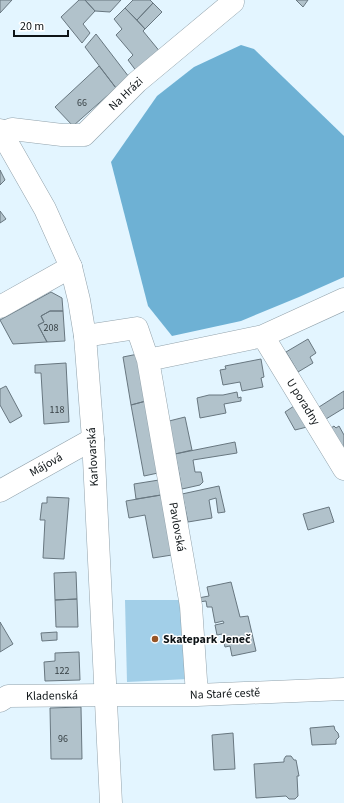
<svg xmlns="http://www.w3.org/2000/svg" width="344" height="803" font-family="'Source Sans 3',sans-serif">
<style>
.green{fill:#a2cfe8}
.water{fill:#6eb1d4}
.building{fill:#b1c2cb;stroke:#687780}
.lines{fill:none;stroke-linecap:round;stroke-linejoin:round}
.minor-casing{stroke:#93a3ac;stroke-width:23}
.major-casing{stroke:#93a3ac;stroke-width:23}
.minor{stroke:#fff;stroke-width:22}
.major{stroke:#fff;stroke-width:22}
.poi-dot{fill:#975425;stroke:#fff;stroke-width:1.5}
.labels{text-anchor:middle;dominant-baseline:central;stroke-width:3;stroke-linejoin:round;paint-order:stroke}
.number-label{font-size:10px;fill:#374044}
.street-label{font-size:12px;fill:#0e1417;stroke:#fff}
.poi-label{font-size:12px;font-weight:bold;fill:#0e1417;stroke:#fff;text-anchor:start}
</style>
<rect width="100%" height="100%" fill="#e3f5ff"/>
<path class="green" d="M125,600H179L188,679L127,682Z"/>
<path class="water" d="M241,45L254,49L344,136V277L299,297L241,321L172,336L148,306L111,162L157,96L194,67Z"/>
<path class="building" d="M0,0H12L0,13Z
M79,0H85L95,11L83,24L90,33L82,43L61,17Z
M85,0H121L110,12L95,11Z
M133,0H150L153,3L137,20L125,8Z
M296,0H308L303,7Z
M153,3L162,12L145,29L137,20Z
M125,8L145,29L143,31L161,53L137,72L128,60L133,55L116,35L122,29L114,19Z
M96,34L129,77L116,88L85,47Z
M99,66L116,88L73,126L55,107Z
M0,170L5,180L0,185Z
M0,211L6,219L0,223Z
M51,292L62,298L63,311H50L41,316L44,322L38,325L47,342L13,344L0,320Z
M50,311H63L65,341L47,342L38,325L44,322L41,316Z
M308,339L316,353L310,357L313,363L298,372L286,352Z
M138,354L146,401L131,405L123,357Z
M261,359L264,377L261,378L263,387L242,391L240,382L223,385L220,370L226,369L225,366Z
M66,363L69,422L44,424L41,373H35V365Z
M6,386L22,416L10,423L0,405V389Z
M344,391V408L326,419L319,407Z
M237,392L238,398L241,397V401L224,404L226,413L200,418L197,398L209,395H223Z
M146,401L158,473L144,476L131,405Z
M294,406L307,427L295,430L285,412Z
M185,417L192,450L175,454L169,421Z
M334,426L336,428L339,426L344,435V449L331,428Z
M235,442L237,453L193,460L195,472H201L203,482L200,485L182,489L175,454Z
M159,480L161,495L136,499L134,484Z
M219,486L225,512L218,513L216,498L209,500L212,518L188,522L182,494Z
M161,495L172,555L153,558L145,515L129,518L126,501Z
M47,497L69,498L64,559L43,558L45,520H40L42,503H47Z
M329,507L334,522L308,530L303,514Z
M76,572L77,599L55,600L54,573Z
M231,582L240,617L248,616L256,651L232,656L230,646L225,647L222,634L217,635L215,625L224,623L223,621L215,623L212,607H207L206,601L199,602L198,598L209,596L207,587Z
M77,599L78,627H56L55,600Z
M0,622L13,644L0,652Z
M57,632V640L42,641L41,633Z
M79,652L80,680L45,681L44,662L55,661V653Z
M81,707L82,759H51L50,708Z
M334,726L335,730L338,733L339,737L336,740V744L312,745L310,728Z
M233,733L235,769L214,770L212,735Z
M286,756H291L294,760H296L299,776H297L298,796L295,799H289L286,796L256,798L254,764L284,762V759Z"/>
<g class="lines">
<defs>
<path id="minor" d="M2,133L12,129L62,135H84L137,82L233,2L231,0
M0,307L71,267
M85,336L137,328L148,360L263,336L344,299
M263,336L344,469
M148,360L191,606L197,695
M0,491L93,439
M0,701L8,696L106,695H197L344,689"/>
<path id="major" d="M0,130L45,209L71,267L79,300L85,336L93,439L111,803"/>
</defs>
<use href="#minor" class="minor-casing"/>
<use href="#major" class="major-casing"/>
<use href="#minor" class="minor"/>
<use href="#major" class="major"/>
</g>
<circle class="poi-dot" cx="155" cy="639" r="4"/>
<g class="labels">
<g class="number-label">
<text x="82" y="103">66</text>
<text x="51" y="328">208</text>
<text x="57" y="410">118</text>
<text x="62" y="671">122</text>
<text x="63" y="739">96</text>
</g>
<g class="street-label">
<text transform="translate(126 94) rotate(-44)">Na Hrázi</text>
<text transform="translate(303 402) rotate(58)">U poradny</text>
<text transform="translate(93 457) rotate(-93)">Karlovarská</text>
<text transform="translate(46 465) rotate(-29)">Májová</text>
<text transform="translate(177 527) rotate(80)">Pavlovská</text>
<text transform="translate(225 694) rotate(-2)">Na Staré cestě</text>
<text transform="translate(52 696) rotate(-1)">Kladenská</text>
</g>
<g class="poi-label">
<text x="163" y="639">Skatepark Jeneč</text>
</g>
</g>
<path d="M14 30v6h54v-6" fill="none" stroke="#0e1417" stroke-width="2"/>
<text x="20" y="30" font-size="12" fill="#0e1417" stroke="#ffffff" stroke-width="3" paint-order="stroke">20 m</text>
</svg>
